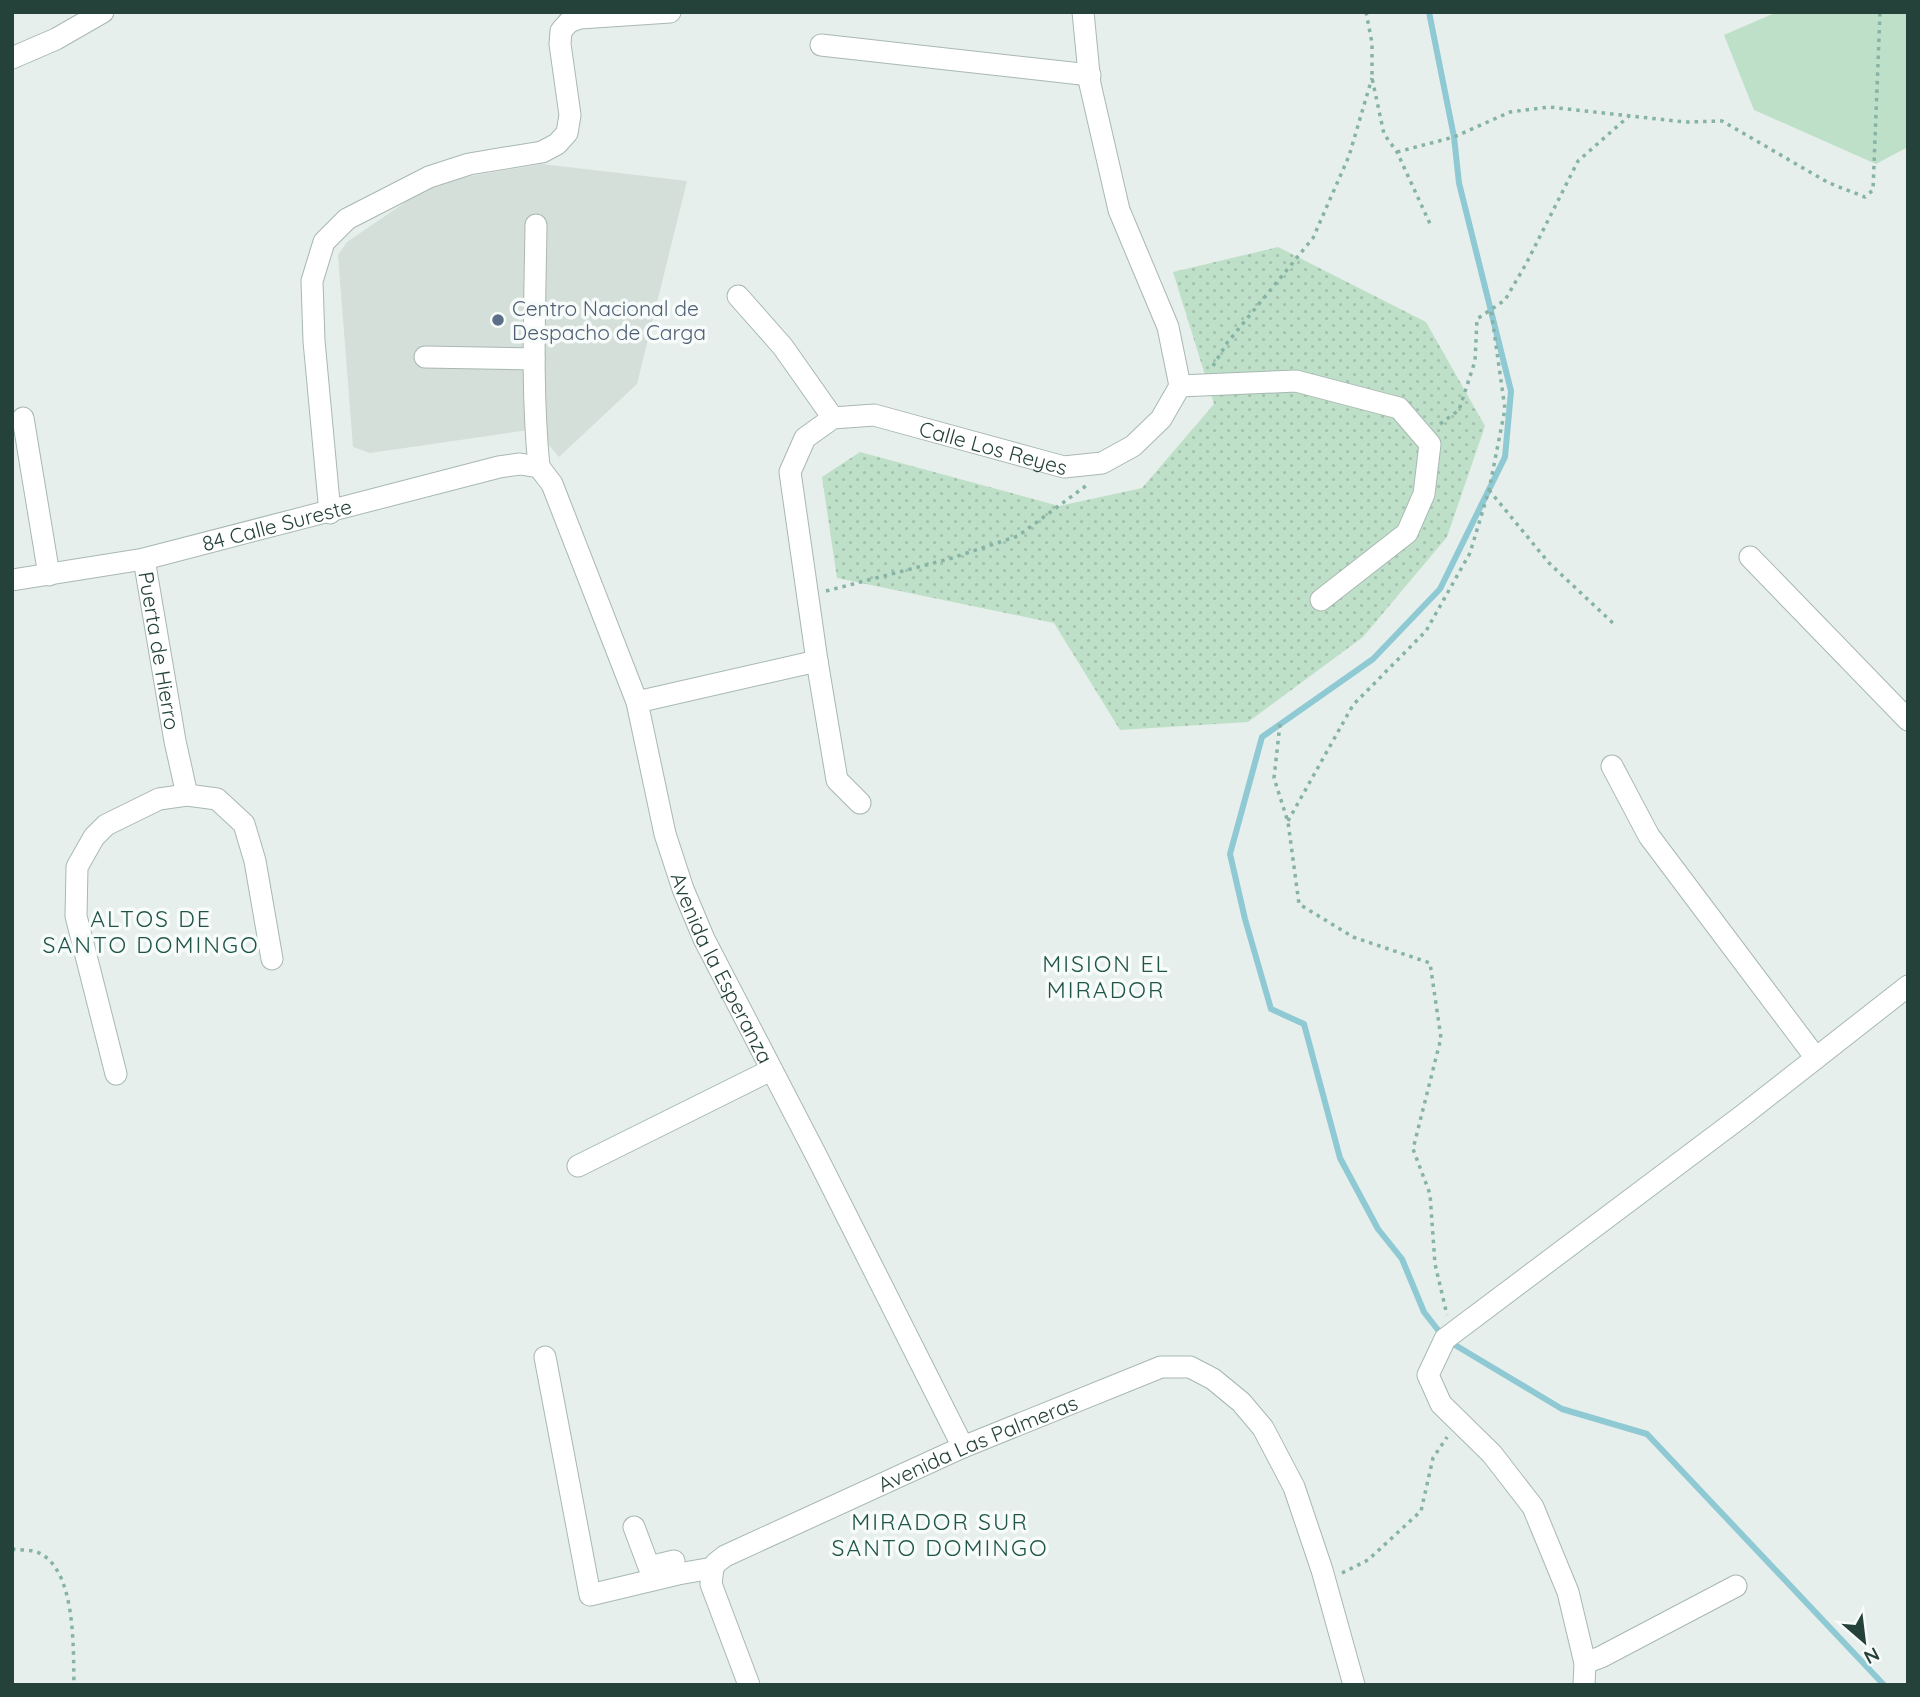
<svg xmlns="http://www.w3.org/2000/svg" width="1920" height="1697" font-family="Quicksand,sans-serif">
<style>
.built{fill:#d4dfda}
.grass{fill:url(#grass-dots)}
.pitch{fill:#bfe0c8}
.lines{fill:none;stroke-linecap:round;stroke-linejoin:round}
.stream{stroke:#8ec9d4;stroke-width:6}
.minor-casing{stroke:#a8b8b2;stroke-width:23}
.path{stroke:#86b3a5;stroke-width:3.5;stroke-dasharray:3.5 5;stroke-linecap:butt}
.minor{stroke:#fff;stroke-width:21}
.service-dot{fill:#5c6f8a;stroke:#f7fbf9;stroke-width:2.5}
.labels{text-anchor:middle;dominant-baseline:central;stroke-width:7;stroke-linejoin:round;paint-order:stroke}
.service-label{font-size:21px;fill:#4e5e75;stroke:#f7fbf9;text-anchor:start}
.street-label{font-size:21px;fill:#24423a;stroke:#f7fbf9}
.neighbourhood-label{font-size:23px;letter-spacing:2px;fill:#1f5548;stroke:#f7fbf9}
</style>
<defs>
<pattern id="grass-dots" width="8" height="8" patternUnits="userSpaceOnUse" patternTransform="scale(1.75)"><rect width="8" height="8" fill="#bfe0c8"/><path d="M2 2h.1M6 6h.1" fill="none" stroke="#a4c1ad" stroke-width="1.8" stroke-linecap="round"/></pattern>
</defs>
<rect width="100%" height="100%" fill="#e6efeb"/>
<path class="built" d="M542,164L687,181L637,384L559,457L535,429L370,453L353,447L338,255L347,242L435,182Z"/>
<path class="grass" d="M1278,247L1426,322L1485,426L1447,537L1363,637L1248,722L1120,730L1054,623L837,578L822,477L860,452L1059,506L1142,488L1214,404L1173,272Z"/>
<path class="pitch" d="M1777,12H1908V147L1876,164L1754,110L1724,35Z"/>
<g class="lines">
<path class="stream" d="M1429,12L1454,137L1459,183L1511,391L1505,457L1440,589L1373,659L1262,737L1230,854L1245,919L1271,1009L1304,1024L1340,1158L1378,1229L1402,1259L1424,1312L1445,1339L1562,1409L1647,1434L1884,1685"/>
<defs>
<g id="minor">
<path d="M821,45L1090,75"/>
<path d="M12,58L56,39L103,12"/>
<path d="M536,225C535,306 531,386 539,467"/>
<path d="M738,296L783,347L833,418"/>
<path d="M425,357L534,359"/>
<path d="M1180,386L1296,381L1399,408L1430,444L1424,494L1407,533L1321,600"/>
<path d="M23,418L49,575"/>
<path id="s1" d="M539,467L552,484L637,702L665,834L683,889L704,939L816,1155L963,1447"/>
<path d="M330,513L314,341L312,281L324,242L347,219L429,177L469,164L542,152L557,144L567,133L570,115L560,44L561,31L569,22L580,18L670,12"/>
<path d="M1750,557L1908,720"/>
<path id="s2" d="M144,559L175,741L187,795"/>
<path id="s3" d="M12,580L144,559L499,467L520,464L539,467"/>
<path d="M817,661L837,780L860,803"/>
<path id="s4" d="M637,702L817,661L790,472L805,438L833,418L874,415L1064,467L1102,463L1133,446L1161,419L1180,386L1168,327L1119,210L1090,84L1083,12"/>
<path d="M1612,766L1649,836L1816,1058"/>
<path d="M116,1074L76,916L77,867L94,837L106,825L159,799L187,795L217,799L244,824L255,861L272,959"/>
<path d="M578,1166L771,1070"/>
<path d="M545,1357L590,1595L678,1574L713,1568"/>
<path d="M634,1527L649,1567L674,1561"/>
<path id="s5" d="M713,1568L716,1563L725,1556L963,1447L1161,1367H1190L1213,1379L1241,1402L1263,1428L1294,1487L1322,1570L1354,1685"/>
<path d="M713,1568L711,1584L749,1685"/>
<path d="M1585,1663L1601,1657L1736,1586"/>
<path d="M1584,1685L1585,1663L1568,1592L1533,1507L1492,1454L1441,1404L1428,1375L1445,1339L1742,1116L1908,986"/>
</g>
</defs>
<use href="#minor" class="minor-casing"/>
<path class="path" d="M1366,12L1372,43V78L1384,134L1397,152L1431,226
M1397,152L1454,137L1510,112L1549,107L1685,122L1722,121L1829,183L1865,197L1873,190L1880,12
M1213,366L1227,343L1313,238L1349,156L1372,78
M1440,424L1459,410L1475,361L1477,319L1505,300L1526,264L1578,161L1629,116
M1489,490L1549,563L1615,625
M826,591L949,559L1018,536L1087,485
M1280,724L1274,778L1288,822L1299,904L1353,937L1430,963L1441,1038L1413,1149L1430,1194L1435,1264L1447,1315
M1288,821L1353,705L1426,631L1470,553L1489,490L1505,409L1491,310
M12,1549C19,1550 27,1550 34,1551C77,1564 73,1649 74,1685
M1342,1573L1368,1560L1421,1511L1433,1458L1447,1437"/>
<use href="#minor" class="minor"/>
</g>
<circle class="service-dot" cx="498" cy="320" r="7"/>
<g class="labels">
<g class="service-label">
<text x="512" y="308">Centro Nacional de<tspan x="512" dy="24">Despacho de Carga</tspan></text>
</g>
<g class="street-label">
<text stroke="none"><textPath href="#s4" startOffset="612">Calle Los Reyes</textPath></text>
<text stroke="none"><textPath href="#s3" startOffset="271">84 Calle Sureste</textPath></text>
<text stroke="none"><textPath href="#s2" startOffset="93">Puerta de Hierro</textPath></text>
<text stroke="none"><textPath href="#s1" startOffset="536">Avenida la Esperanza</textPath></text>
<text stroke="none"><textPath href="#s5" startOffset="294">Avenida Las Palmeras</textPath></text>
</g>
<g class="neighbourhood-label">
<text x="151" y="918">ALTOS DE<tspan x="151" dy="26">SANTO DOMINGO</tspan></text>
<text x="1106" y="963">MISION EL<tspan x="1106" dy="26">MIRADOR</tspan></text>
<text x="940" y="1521">MIRADOR SUR<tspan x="940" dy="26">SANTO DOMINGO</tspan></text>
</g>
</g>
<rect width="1920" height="1697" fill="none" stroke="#24423a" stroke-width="28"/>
<g transform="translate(1864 1641) rotate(152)" stroke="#f7fbf9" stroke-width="5" paint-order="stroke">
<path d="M0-5L12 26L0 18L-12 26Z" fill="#24423a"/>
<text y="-10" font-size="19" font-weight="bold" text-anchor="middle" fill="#24423a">N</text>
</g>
</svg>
